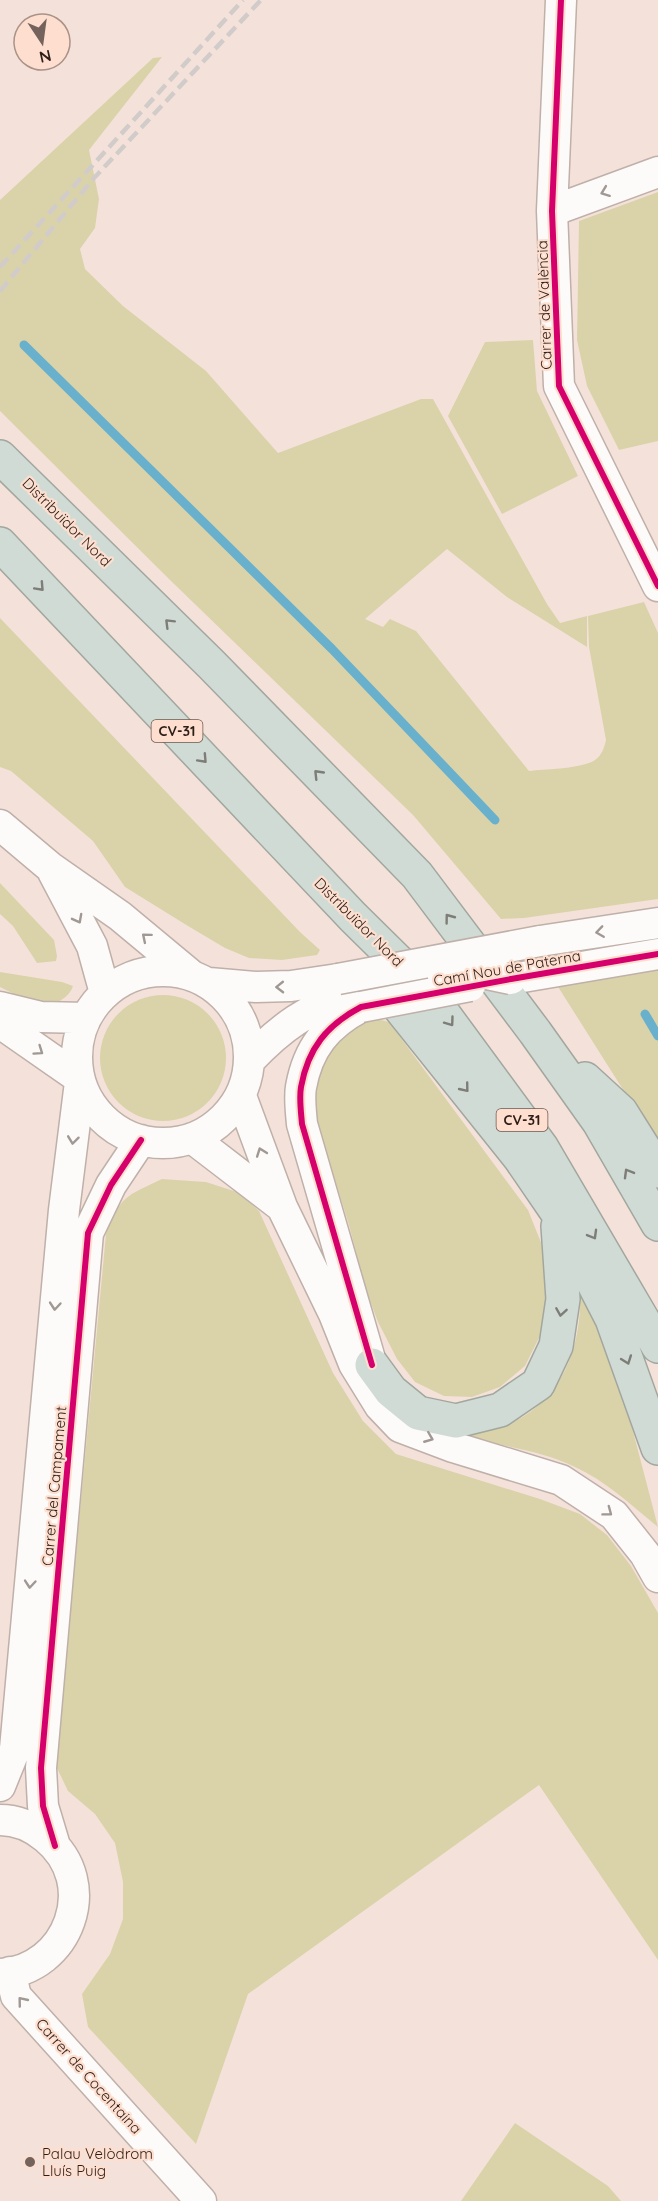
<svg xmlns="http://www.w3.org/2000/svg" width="658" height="2201" font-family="Quicksand,sans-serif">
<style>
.green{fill:#dad3aa}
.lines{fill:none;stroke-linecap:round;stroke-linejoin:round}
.stream{stroke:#69b0cc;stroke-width:9}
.minor-casing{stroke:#bfb0a9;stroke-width:33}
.highway-casing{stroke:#a2a79e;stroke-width:36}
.minor{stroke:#fdfbf9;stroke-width:30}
.highway{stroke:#d0dbd6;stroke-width:33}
.rail{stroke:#d1ccc9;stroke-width:4.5;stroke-dasharray:12 6;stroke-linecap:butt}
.minor-bridge-casing{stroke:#bfb0a9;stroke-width:33;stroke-linecap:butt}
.minor-bridge{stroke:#fdfbf9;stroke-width:30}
.cycleway-casing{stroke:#fedfcf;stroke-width:10}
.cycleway{stroke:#d6006c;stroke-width:6}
.oneway{stroke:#9f9894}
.oneway2{stroke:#7e7d77}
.poi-dot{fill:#73635c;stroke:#fedfcf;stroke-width:2}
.labels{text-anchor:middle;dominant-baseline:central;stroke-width:4.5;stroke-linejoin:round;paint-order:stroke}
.shield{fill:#fedfcf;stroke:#6c594f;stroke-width:1.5}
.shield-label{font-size:14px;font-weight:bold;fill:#2d1f18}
.street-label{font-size:15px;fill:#2d1f18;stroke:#fedfcf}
.poi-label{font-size:15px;fill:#2d1f18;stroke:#fedfcf;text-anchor:start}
</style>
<rect width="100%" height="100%" fill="#f4e2da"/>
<path class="green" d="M162,57L89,150L99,199L95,228L80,249L85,269L123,306L206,371L278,453L421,399H433L547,604L560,623L587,616V647L507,597L447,549L365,619L383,627L390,619L416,631L529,771C546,769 581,769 595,760C602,755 604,748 606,740L589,647L588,616L644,602L658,633V899L524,918L501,919L413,815L169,579L0,411V200L153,58Z
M658,192V441L619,450L587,386L577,340L579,221Z
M533,340L537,391L578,476L502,514L448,416L485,342Z
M0,618L300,932L320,950L317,955L282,960L249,958L225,948L188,926L125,887L93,841L11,771L0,767Z
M0,883L54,940L57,956L56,961L37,963L13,926L0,914Z
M658,970V1145L555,982Z
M0,972L62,982L73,986C70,996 60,1001 51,1006L22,998L0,987Z
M100 1058a63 63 0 1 1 126 0a63 63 0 1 1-126 0Z
M373,1018L389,1022L528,1210L544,1250L548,1290L542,1332L525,1366L500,1387L472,1397L444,1396L415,1382L397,1359L378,1322L366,1290L349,1225L316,1120V1085L329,1049L343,1027Z
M162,1179L206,1182L240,1193L259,1211L333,1373L363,1421L396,1454L540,1499L580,1514L607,1535L631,1566L658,1613V1960L539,1785L248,1994L196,2144L88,2027L82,1994L110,1954L123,1919V1882L115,1843L95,1814L68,1791L56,1766L106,1234C120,1196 126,1196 162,1179Z
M580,1279L616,1366L658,1527C632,1506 606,1481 575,1467C545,1452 508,1447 476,1439L468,1435C486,1430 507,1426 524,1416C572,1386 583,1331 580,1279Z
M515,2123L608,2186L621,2201H461Z"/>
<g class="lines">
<path class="stream" d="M24,345L332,649L495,820
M645,1014L658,1036"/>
<defs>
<path id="minor" d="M561,0L552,211L559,386L658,586
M552,211L658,172
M0,825L50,867L120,916L191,975
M53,872L92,946L105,993
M540,941L658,923
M77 1057a86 86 0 1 1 172 0a86 86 0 1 1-172 0Z
M511,979L658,954
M209,983L256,987L291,986L338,979
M0,1007L41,1017L86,1018
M361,1007C327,1025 308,1048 301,1087C299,1098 301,1112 302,1124L370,1359
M0,1023L79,1078
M250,1060C282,1026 307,1010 351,993
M241,1096L282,1207L334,1314L354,1364L380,1406L400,1427L453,1447L561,1480L614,1515L645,1554L658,1577
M192,1138L282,1207
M0,1786L15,1749L64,1210L80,1082
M0,1820C18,1820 33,1827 46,1838C101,1883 69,1970 0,1974
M55,1846L43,1806L41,1768L88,1233L111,1185L141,1140
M10,1972L16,1996L201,2201"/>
<path id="highway" d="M0,457L211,664L417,875L535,1032L599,1122L658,1224
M0,544L353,917L423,986L542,1148L658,1346
M382,975L396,1003L520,1158L557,1212L612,1319L658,1448
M585,1079L621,1112L658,1171
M372,1365L391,1391L418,1413L456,1421L500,1410L538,1384L556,1346L563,1299L558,1226"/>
</defs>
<use href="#minor" class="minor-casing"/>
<use href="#highway" class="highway-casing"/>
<use href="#minor" class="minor"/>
<use href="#highway" class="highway"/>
<path class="rail" d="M0,267L243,0
M0,291L94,178L261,0"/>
<defs>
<path id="minor-bridge" d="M443,977L473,971L511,979
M338,979L540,941
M361,1007L470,986"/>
</defs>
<use href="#minor-bridge" class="minor-bridge-casing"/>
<use href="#minor-bridge" class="minor-bridge"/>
<defs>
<path id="cycleway" d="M561,0L552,211L559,386L658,586
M372,1365L302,1124C301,1112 299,1098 301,1087C308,1048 327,1025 361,1007L511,979L658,954
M55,1846L43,1806L41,1768L88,1233L111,1185L141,1140"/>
</defs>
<use href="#cycleway" class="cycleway-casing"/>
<use href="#cycleway" class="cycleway"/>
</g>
<defs><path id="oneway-chevron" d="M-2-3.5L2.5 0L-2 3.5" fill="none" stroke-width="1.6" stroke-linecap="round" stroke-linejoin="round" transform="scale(1.5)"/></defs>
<g class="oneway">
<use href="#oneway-chevron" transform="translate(605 192) rotate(159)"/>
<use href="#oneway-chevron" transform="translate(78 919) rotate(62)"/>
<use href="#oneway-chevron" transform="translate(600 932) rotate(172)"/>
<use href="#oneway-chevron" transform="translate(146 937) rotate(-140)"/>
<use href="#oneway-chevron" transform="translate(280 987) rotate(179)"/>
<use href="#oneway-chevron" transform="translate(39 1051) rotate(35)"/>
<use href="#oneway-chevron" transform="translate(73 1140) rotate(97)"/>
<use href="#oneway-chevron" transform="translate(261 1152) rotate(-110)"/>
<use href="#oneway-chevron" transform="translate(55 1306) rotate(95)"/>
<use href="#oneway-chevron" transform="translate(429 1438) rotate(22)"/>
<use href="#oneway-chevron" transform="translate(608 1512) rotate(37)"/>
<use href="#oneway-chevron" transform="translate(30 1584) rotate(95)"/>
<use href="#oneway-chevron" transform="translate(22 2001) rotate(-129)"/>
</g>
<g class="oneway2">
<use href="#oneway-chevron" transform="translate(40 587) rotate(47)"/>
<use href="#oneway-chevron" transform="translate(169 623) rotate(-135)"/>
<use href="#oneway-chevron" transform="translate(203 759) rotate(47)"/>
<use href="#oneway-chevron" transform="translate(318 774) rotate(-134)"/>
<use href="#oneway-chevron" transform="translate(449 918) rotate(-127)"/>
<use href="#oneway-chevron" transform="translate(450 1022) rotate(54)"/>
<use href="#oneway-chevron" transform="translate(465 1088) rotate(51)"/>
<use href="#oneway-chevron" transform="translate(628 1173) rotate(-120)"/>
<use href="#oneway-chevron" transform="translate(593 1235) rotate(60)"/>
<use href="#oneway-chevron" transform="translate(561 1312) rotate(99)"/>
<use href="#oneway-chevron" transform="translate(627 1360) rotate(70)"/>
</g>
<circle class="poi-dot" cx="30" cy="2162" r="6"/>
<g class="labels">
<g class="shield">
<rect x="151.5" y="720" width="51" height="22" rx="4.5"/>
<rect x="496.5" y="1109" width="51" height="22" rx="4.5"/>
</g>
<g class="shield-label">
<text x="177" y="731">CV-31</text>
<text x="522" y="1120">CV-31</text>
</g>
<g class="street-label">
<text transform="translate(544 305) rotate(-92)">Carrer de València</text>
<text transform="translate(67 522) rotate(45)">Distribuïdor Nord</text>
<text transform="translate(359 922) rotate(45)">Distribuïdor Nord</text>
<text transform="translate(507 968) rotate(-10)">Camí Nou de Paterna</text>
<text transform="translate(54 1486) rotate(-85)">Carrer del Campament</text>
<text transform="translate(89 2076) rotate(48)">Carrer de Cocentaina</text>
</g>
<g class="poi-label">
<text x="42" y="2153">Palau Velòdrom<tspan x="42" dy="17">Lluís Puig</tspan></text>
</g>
</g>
<g transform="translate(42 42) rotate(167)"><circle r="28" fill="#fedfcf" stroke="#aa9286" stroke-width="1.5"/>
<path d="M0-4.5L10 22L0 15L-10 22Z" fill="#73635c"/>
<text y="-9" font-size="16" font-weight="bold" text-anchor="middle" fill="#2d1f18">N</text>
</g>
</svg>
